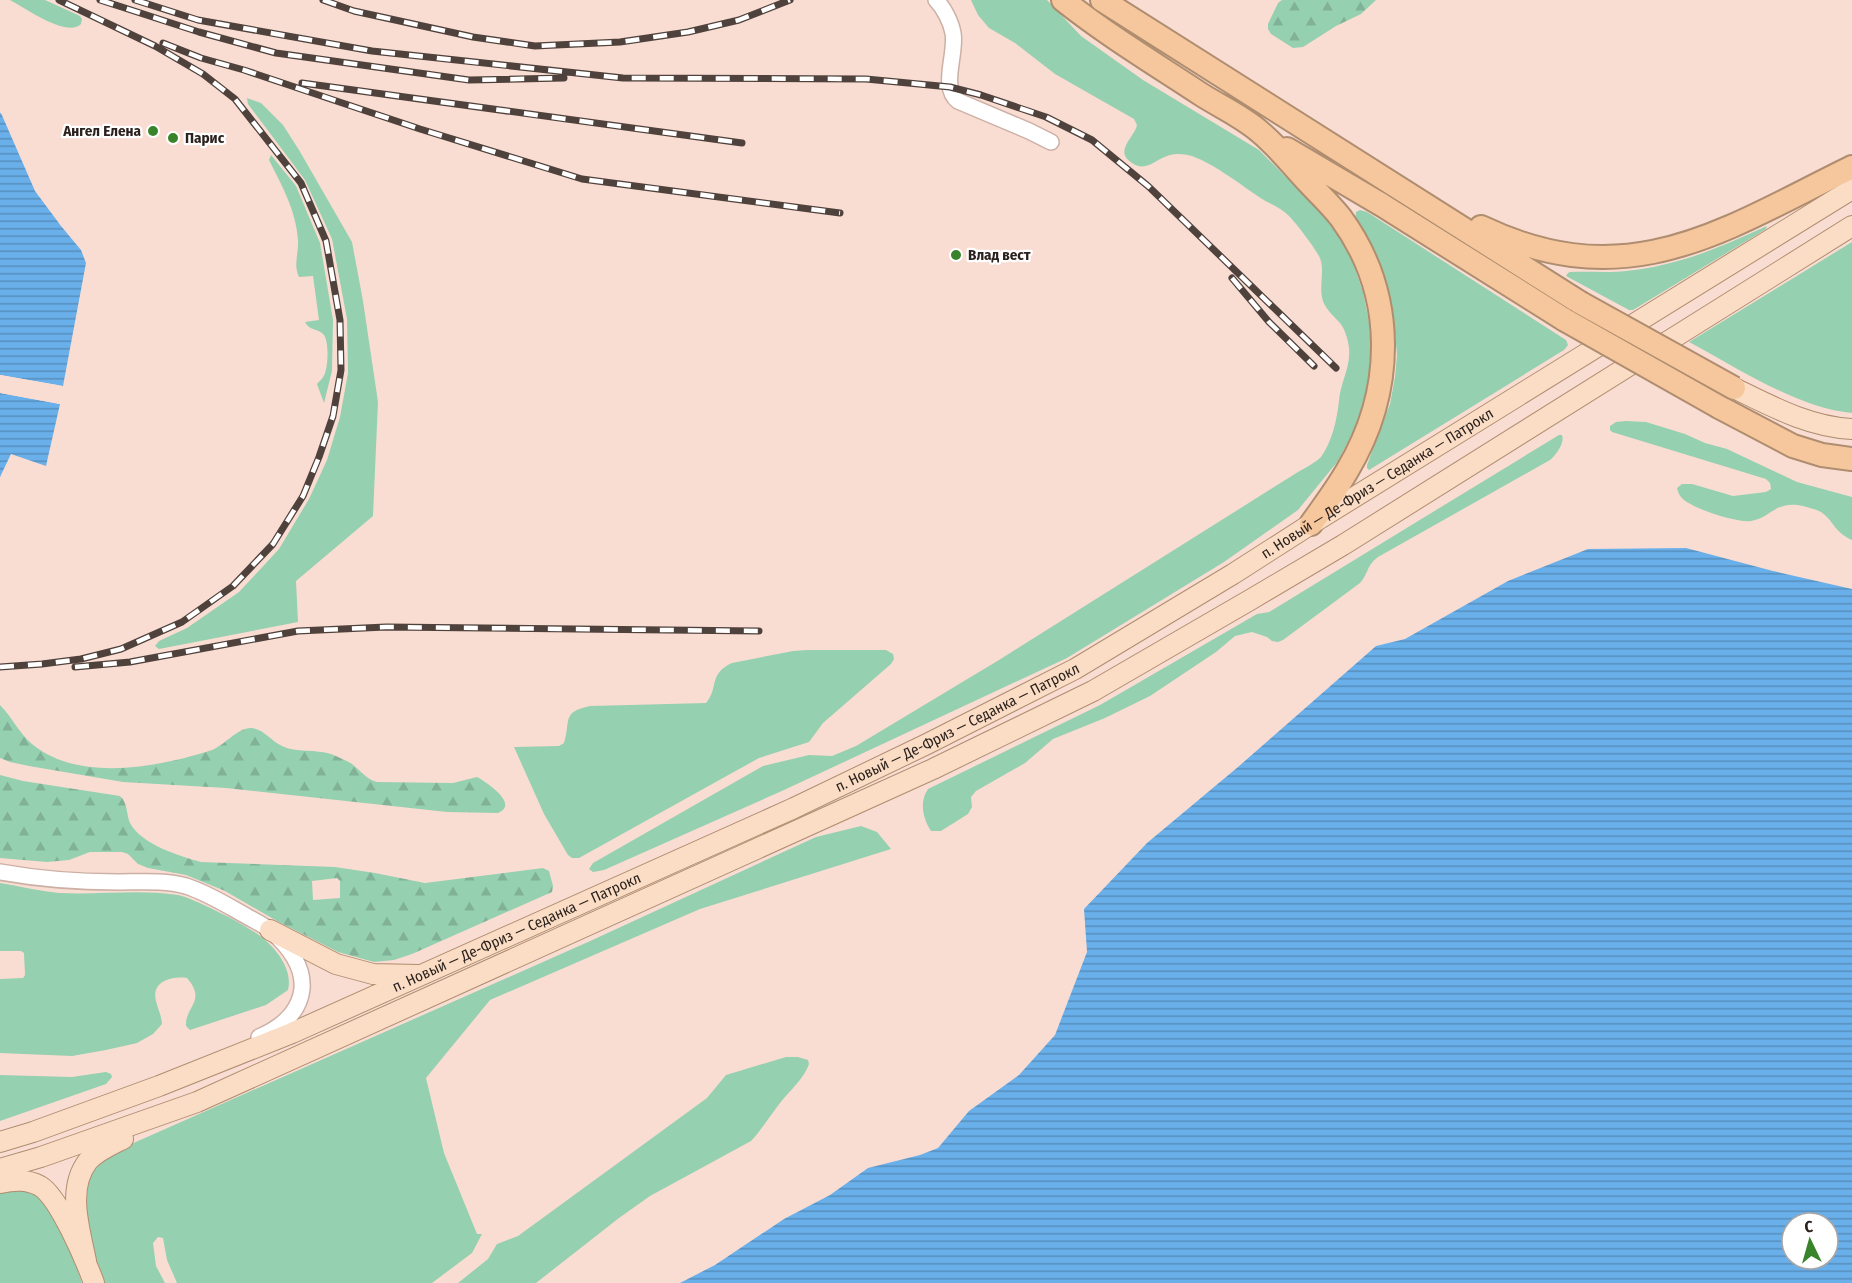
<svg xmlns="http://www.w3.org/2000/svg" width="1852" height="1283" font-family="'Fira Sans Condensed',sans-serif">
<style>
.green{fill:#95d0b0}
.forest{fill:url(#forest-firs);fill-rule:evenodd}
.water{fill:url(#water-rules);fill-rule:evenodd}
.pier{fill:#faddd2}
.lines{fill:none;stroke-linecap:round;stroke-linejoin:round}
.minor-casing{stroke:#ccb0a6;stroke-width:18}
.major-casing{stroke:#af8d70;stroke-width:22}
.highway-casing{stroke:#af8d70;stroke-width:26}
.minor{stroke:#fff;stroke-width:15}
.major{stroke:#faddc4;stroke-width:20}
.highway{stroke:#f6c79c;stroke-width:22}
.rail-casing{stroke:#4f423c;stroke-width:7}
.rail{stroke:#fff;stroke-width:4.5;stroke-dasharray:14;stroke-linecap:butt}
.highway-bridge-casing{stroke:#af8d70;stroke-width:26;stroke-linecap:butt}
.highway-bridge{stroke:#f6c79c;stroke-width:22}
.poi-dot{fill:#39842b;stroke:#fff;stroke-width:2}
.labels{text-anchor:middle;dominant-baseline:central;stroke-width:4.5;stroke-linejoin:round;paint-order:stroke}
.poi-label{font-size:15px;font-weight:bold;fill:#2b211d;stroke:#fff;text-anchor:start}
.street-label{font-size:15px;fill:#2b211d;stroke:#fff}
</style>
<defs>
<pattern id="forest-firs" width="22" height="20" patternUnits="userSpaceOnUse" patternTransform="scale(1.5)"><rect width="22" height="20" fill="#95d0b0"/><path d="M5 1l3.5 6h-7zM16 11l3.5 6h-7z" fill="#81b297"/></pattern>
<pattern id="water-rules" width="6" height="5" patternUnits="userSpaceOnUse" patternTransform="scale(1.5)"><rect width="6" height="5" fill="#69afea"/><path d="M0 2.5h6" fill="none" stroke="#578ebd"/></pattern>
</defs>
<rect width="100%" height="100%" fill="#faddd2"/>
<path class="green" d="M10,0H45L80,16L82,19L81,24C67,38 25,8 10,0Z
M971,0H1047L1081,36L1143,80L1259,150L1333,224L1352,260L1363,292L1369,322L1371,348L1369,371L1365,398L1353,432L1338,461L1298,510L1224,562L1067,658L784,790L604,870L593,872L589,869L593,863L763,766L809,755L832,756L856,746L999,660L1298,472C1305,468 1315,463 1321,457C1332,442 1337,419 1339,401C1340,383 1351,367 1349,348C1348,340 1345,329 1340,323C1334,316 1326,310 1323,301C1318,287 1326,269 1319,256C1314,247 1297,224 1289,216C1282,209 1271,204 1262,199C1241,185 1216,165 1192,156C1185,154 1177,153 1170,155C1157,158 1146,173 1132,163C1113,151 1135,137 1137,125L1134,119L1055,74L1015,43L989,28L978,15Z
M247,98L261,103L283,125L299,150L352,242L363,301L378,402L373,516L296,581L298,622L159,649L155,646L159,641L187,628L239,592L279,549L309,499L327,460L340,417L348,373L347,319L332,239L305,180L248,104Z
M271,155L296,186L320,243L333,320L332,371L324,403L317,384C320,381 324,377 325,373C328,365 329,342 324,335C318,328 309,331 305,322L319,320L313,276L299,277C293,265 299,252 298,240C296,210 282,186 269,160Z
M1360,210L1367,212L1566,340L1568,345L1564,350L1369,470L1367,468V465L1390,404L1395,377L1397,355L1394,321L1387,287L1374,253L1355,221L1356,212Z
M1767,226L1766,229L1633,310H1629L1566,276L1568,273L1570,272C1588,271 1608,273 1626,271C1681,265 1718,248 1767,226Z
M1852,242V413C1799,409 1736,367 1689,342Z
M1626,421L1646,422L1685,434L1705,443L1727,449L1797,482L1852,497V540C1834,532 1834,521 1821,512C1816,509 1809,508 1803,506C1775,500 1771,518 1751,521C1737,523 1695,509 1684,500C1680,497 1678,493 1677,488L1682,484H1692L1733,496L1766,492L1771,489L1770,483L1766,479L1612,432L1610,430V426L1616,422Z
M1559,435H1562C1565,443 1556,455 1550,460L1378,557C1366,566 1369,573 1360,583L1283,640L1278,642L1272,641L1267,637L1252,632L1235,636L1216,652L1150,696L1105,718L1053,739L1025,763L976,791L971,797L972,807L968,814L941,831H931C923,819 919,802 928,789L1100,705L1257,614L1269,612Z
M807,650H886L893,654L894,659L891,664L823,723L809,742L759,758L579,858H572L568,855L544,814L514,747L559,746L564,743C571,721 561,712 590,706L706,703C719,688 708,674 732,663L793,651Z
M861,826L877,832L891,849L700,909L490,1000L426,1078L444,1153L477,1234H482L472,1253L432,1283H177L167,1260L163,1238L158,1237L153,1243L156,1266L165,1283H105C93,1250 73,1202 93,1169C96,1163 105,1158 111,1153L588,942L816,837Z
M0,883C19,886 39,891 59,893C99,895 139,889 178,895C194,898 252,928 264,939C278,951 293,971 288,990L266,1005L190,1030L186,1026C185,1006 207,1001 187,978C172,976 151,981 156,1001C158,1010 161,1013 162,1024L153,1034L137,1043L106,1050L72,1056L0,1053V979L23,978L25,975L24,953L21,951H0Z
M786,1057H798L808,1060L809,1064C804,1079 790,1090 780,1103C770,1116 762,1129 751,1141L650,1196L619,1218L536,1283H458L488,1259L497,1244L518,1236L707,1098L726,1075Z
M106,1072L111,1074L112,1077L106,1084L0,1121V1075L72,1077Z
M23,1188C27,1190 33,1191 36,1194C54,1206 75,1262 82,1283H0V1191Z"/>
<path class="forest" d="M1282,0H1376L1361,14L1336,26L1303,47L1293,48L1271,34L1268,29V24L1278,3Z
M0,705C12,717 19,733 32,744C79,783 159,767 212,750C225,745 237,728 251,728C264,729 271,741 282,746C296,753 316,749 331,754C338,757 346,760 352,764C361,771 366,779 377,782L453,783L477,777C486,782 520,804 498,813L447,812L226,788L123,782L29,766L10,762L0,758Z
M0,775L23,781L120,796C128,803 126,814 130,823C141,844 179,856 201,862L335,867L375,873L425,883L543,868L549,871L553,886L552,892L412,954L394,960L374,962L338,952L277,921L225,891L186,875L148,868L138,864L128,854L122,852H90L69,860L47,862L0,858ZM337,878L340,881V898L313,900L312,881Z"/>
<path class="water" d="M0,113H1L35,191L61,226L81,250L86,263L63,386L0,375Z
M0,393L60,404L46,466L11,454L0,477Z
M1686,548L1773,571L1852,589V1283H680L715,1265L784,1219L830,1195L868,1168L920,1155L938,1148L969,1111L1019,1075L1055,1035L1087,952L1084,909L1147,843L1238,767L1376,646L1405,639L1508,581L1588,549ZM1792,1223H1828V1259H1792Z"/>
<path class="pier" d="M0,375L63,386L62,389L0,378Z
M0,390L60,401V404L0,393Z"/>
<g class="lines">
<defs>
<path id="minor" d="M936,0C944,8 951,22 953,33C957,53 940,87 958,101L1029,131L1051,142
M0,872C39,879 79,882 118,882C140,882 165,880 186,886C208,893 228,906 248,917C255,921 264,925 271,931C287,945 304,966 302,989C299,1014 280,1028 259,1037"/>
<g id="major">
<path d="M1734,388C1771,406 1809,427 1852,429"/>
<path d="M270,930L336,964L373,974L418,975"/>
<path id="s1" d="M0,1142L33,1132L159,1086L292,1033L794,808L927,744L1075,669L1233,574L1311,524L1852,189"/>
<path d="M0,1169L41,1157L197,1102L933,769L1093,691L1250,600L1343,545L1852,226"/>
<path d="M0,1183C14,1180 27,1179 40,1186C59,1197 86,1261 94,1283"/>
<path d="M86,1261C80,1230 66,1189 88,1161C97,1151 111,1145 123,1139"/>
</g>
<path id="highway" d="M1063,0C1107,35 1155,64 1202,95C1221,107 1243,117 1260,132C1277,146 1292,165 1307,181C1318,193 1331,205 1341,218C1397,295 1395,391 1347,471C1336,490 1323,507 1311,524
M1102,0L1579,302
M1287,149L1382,205L1565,320
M1481,227C1628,297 1722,231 1852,167
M1719,407L1793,446L1822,455L1852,459"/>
</defs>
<use href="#minor" class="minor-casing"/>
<use href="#major" class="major-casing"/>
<use href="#highway" class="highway-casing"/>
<use href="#minor" class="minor"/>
<use href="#major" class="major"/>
<use href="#highway" class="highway"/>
<defs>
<path id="rail" d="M100,0L199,32L276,53L469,80L564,78
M135,0L198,20L372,51L623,78L866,79L950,87L981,95L1046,117L1092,140L1148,186L1336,368
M323,0L354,11L473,37L535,46L620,42L688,32L739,20L790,0
M163,43L201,58L244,70L420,129L582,179L840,213
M302,83L742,143
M1232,278L1269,322L1314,366
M0,667L42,664L81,659L121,649L182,622L233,586L273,544L303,496L319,457L333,416L341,370L340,320L326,241L301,183L235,99L203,74L155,46L59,0
M75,667L130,662L298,631L386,627L759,631"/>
</defs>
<use href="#rail" class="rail-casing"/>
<use href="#rail" class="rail"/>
<defs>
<path id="highway-bridge" d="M1579,302L1734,388
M1565,320L1719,407"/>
</defs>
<use href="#highway-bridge" class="highway-bridge-casing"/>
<use href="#highway-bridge" class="highway-bridge"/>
</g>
<g class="poi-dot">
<circle cx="153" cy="131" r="6"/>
<circle cx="173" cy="138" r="6"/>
<circle cx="956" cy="255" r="6"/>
</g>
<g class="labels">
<g class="poi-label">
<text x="141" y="131" text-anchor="end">Ангел Елена</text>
<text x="185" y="138">Парис</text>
<text x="968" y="255">Влад вест</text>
</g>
<g class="street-label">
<text stroke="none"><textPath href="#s1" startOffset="1530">п. Новый — Де-Фриз — Седанка — Патрокл</textPath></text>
<text stroke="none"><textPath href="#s1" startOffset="1044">п. Новый — Де-Фриз — Седанка — Патрокл</textPath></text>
<text stroke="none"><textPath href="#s1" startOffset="558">п. Новый — Де-Фриз — Седанка — Патрокл</textPath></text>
</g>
</g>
<g transform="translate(1810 1241) rotate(355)"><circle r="28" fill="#ffffff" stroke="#aaa6a5" stroke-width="1.5"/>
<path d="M0-4.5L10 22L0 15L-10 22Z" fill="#39842b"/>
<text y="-9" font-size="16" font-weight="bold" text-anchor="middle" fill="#2b211d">С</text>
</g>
</svg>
